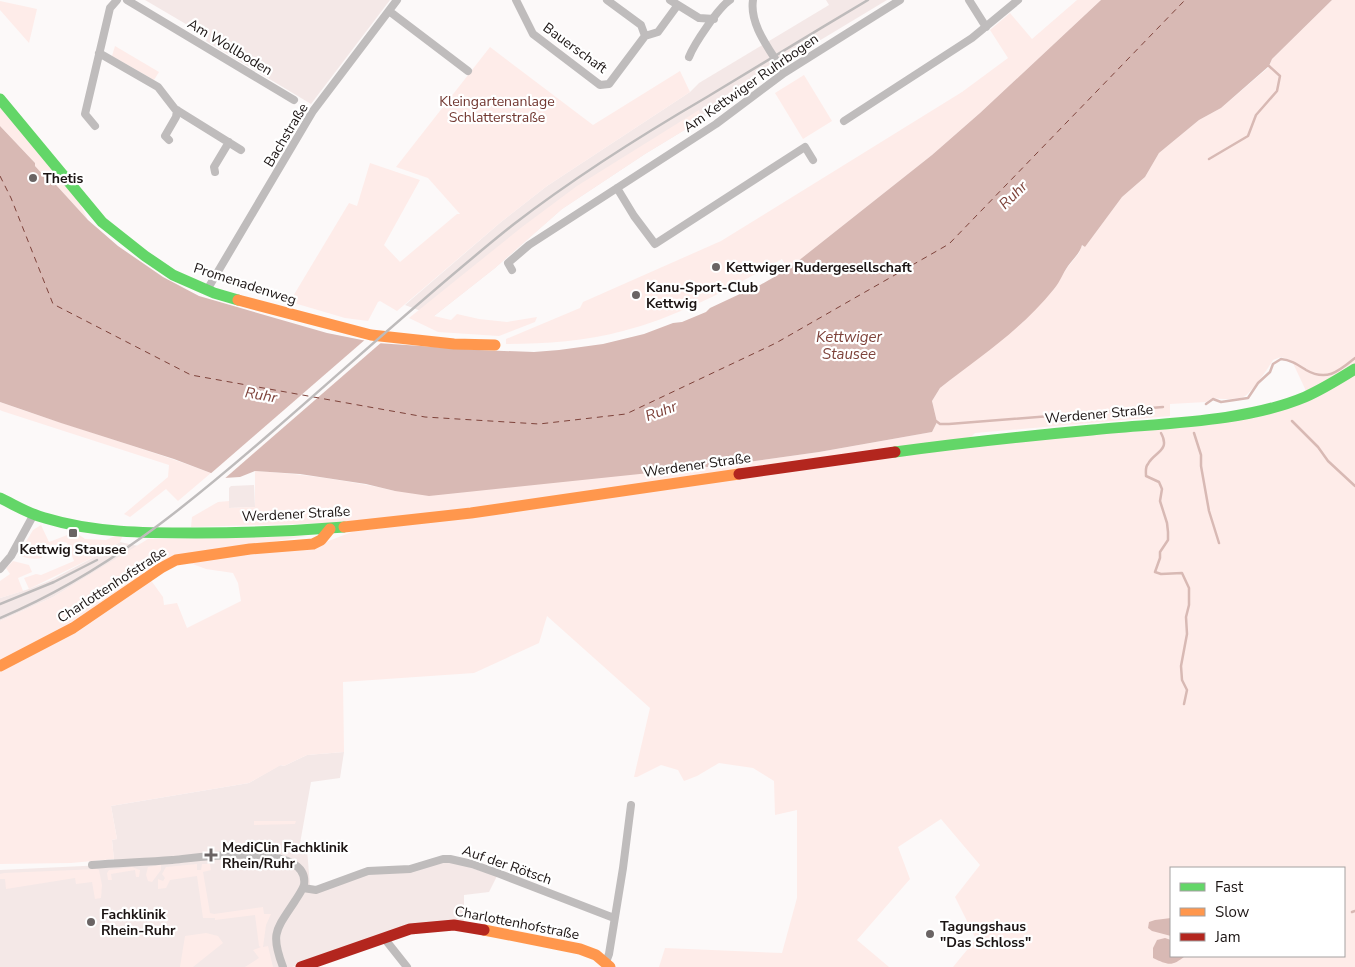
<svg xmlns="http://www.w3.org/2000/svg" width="1355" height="967" font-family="'Nunito Sans',sans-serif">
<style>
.built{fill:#f4e8e7}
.green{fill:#feece9;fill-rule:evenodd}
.water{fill:#d8b9b4}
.pier{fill:#fcf9f9}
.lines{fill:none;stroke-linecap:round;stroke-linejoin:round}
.stream{stroke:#d8b9b4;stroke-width:2.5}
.ferry{stroke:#7e433b;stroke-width:1;stroke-dasharray:6 5;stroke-linecap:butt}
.street{stroke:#bfbcbc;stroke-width:8}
.fast{stroke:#63d668;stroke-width:11}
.slow{stroke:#ff974d;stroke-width:11}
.jam{stroke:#b3261e;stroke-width:11}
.rail{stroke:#bebbbb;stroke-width:2.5}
.poi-dot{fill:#6a6464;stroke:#fff;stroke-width:2}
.labels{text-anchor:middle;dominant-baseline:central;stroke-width:4.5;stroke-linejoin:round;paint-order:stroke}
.street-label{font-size:14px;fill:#1b1413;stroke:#fff}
.park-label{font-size:14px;fill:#713730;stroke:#fff}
.poi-label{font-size:14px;font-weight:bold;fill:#1b1413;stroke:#fff;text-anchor:start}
.water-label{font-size:15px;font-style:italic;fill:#7e433b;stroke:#fff}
</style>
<rect width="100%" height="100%" fill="#fcf9f9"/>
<path class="built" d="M145,0H390L311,104L206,41L208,37Z
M826,0H887L751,82L748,88L719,104L701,120L645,154L562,209L495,268L434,316L405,305L501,222L547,186L690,92L699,83L829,5Z
M254,485L255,507L229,508V488L231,486Z
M120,542L138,546L53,597L0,621V598L29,589L49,581L98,555Z
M344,752L340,778L311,782L299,849H307L310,886L317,891L362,875L446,860L497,876L489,892L464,895V921L328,954L292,967H0V870L104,865L114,860L112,840L117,839L111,806L249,783L280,765L284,766L307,755Z"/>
<path class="green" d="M1077,0H1101L980,113L932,155L788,269L782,259C731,288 680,316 623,331C585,341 545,344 506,344V339L580,308L583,302L721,241L962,92L1008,58L990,30L1010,13L1032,39Z
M1332,0H1355V967H953L976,939L955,897L980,865L941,819L898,847L910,879L857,940L889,967H659L665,948L782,953L797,898V810L775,815L774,781L753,768L719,763L697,776L684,781L678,770L661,765L637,777H634L650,708L547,616L539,643L474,673L343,682L344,752L307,755L284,766L281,765L249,783L111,806L117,839L112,840L114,859L71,863L0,864V670L150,579L163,597L164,605L177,603L187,628L241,601L238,583L233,573L206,569L187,562L318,545L357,530L974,443L1279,409L1307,393L1292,361L1281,357L1273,360C1269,367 1250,395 1243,397C1234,400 1221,399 1212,398L1206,402L1170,404V416L975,433L971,437L453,512L329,523L191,527L192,517L218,502L229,501V508L255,507V471C302,474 349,480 395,491L726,465L819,452L932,432L937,422L932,401L940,388L1023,322L1054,289L1067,268L1079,253L1082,245L1085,247L1122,197L1145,177L1159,153L1199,120L1221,108L1269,67L1272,59ZM1171,868H1344V956H1171Z
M0,1L37,9L29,43L0,10Z
M115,46L159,72L154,80L112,56Z
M490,47L593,125L680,71L690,92L547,186L501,222L397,311L380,301L378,302L368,321L345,318L294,303L292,310L286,308L349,203L357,206L370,163L420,180L384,245L400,262L457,214H460L428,178L396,167Z
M804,75L832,121L803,139L775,93Z
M0,103L76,196L88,220L47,175L45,178L35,166V163L0,126Z
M699,110L701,120L645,154L562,209L495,268L434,316L451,320L457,314L479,319L507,322L537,317L535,322L499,336L438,332L409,318L522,227L577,186Z
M0,402C70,427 142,447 211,473L178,501L166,489L130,517L124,514L168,477L169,465L2,411L0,410Z
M41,525L49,542L70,534H78L85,539L106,540L117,535H123L120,542L98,555L29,589L24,578L36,574L41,575L74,561L67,543L64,542L41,550L42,558C34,560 26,558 18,555L33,530Z
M307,536L175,558L55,635L0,662V621L53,597L148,539Z
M13,561L29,565L32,572L18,578L23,591L0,598V581L10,574L6,568Z
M254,821H296L295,824L254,825Z
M197,864V870H201L202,864H210L211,870L203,872L210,913L214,914L263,907L264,914H271L266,925L263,947L268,946L273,967H245L259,958L253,950L261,947L259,946L255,915L215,920V918H203L197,876L170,880L166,888L158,889V879L163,881L165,878L162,874L166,867Z
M161,865V870L152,882L148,881L146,875L148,867Z
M132,867L140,870L139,877H136L135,870L111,874L112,880H108L107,873L109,870Z
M97,869L99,870L102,885L101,898L95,899L92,882L76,884L75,878L6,889L5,879H0V874L4,873Z
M206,933L218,936L223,943L193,967H180L185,936Z"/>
<path class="water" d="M1101,0H1332L1272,59L1269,66L1221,108L1199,120L1159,153L1145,177L1122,197L1085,247L1082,245C1080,253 1073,259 1068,266C1063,273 1060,282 1054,289C1022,329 980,357 940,388L932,401L937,422L932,432L819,452L726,465L429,496L395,491L366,484L300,474L255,471L240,477L224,478L174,459L61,423L0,402V126L35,163V166L45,177L47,175L88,220L118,246L163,277L199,296L327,333L377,343L479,350L534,352L559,350L603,344L644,334L673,323L682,322L706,312L710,308L742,293L748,292L788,269L932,155L980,113Z
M1171,918V936L1152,931L1148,928L1149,922L1155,920Z
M1165,938L1171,940V956H1185C1172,967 1168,965 1153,958V948L1157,940Z"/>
<path class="pier" d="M367,338L383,341L223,480L209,475Z"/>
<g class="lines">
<path class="stream" d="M1209,159L1248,136L1256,115L1277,91L1280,76L1269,66
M1206,404L1213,399L1221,402L1248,398L1258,383L1270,372L1273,364L1281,359C1291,360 1298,365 1306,370C1327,382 1339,371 1355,358
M936,421L940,424H949L1163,407
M1292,421L1318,447L1328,461L1355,486
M1161,433C1171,451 1154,452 1148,464C1145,467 1146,471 1146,476L1159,482L1162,489L1160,501L1167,523L1168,532V540L1160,552V558L1155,572L1161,574L1182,573L1189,588V605L1186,617L1187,634L1181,666L1182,680L1187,690L1184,704
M1194,433L1201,455V466L1209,511L1219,543
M1352,912L1355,911"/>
<path class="ferry" d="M0,176L11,198L53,304L191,375L425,417L539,424L626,414L776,343L949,244L1185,0"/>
<path class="street" d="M127,0L294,100
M516,0L533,34L600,85L609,84L645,36L658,32L677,6
M607,0L641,25L645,36
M670,0L699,18L714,19
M753,0C749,26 772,52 784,73
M969,0L986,27
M389,11L468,71
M99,53L158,87L175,109L241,150
M689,57C694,44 719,7 730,0
M844,121L972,38L1018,0
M95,126L85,114L110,8L117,0
M169,140L165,136L176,117L177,110
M215,172L214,167L229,142
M617,188L634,216L655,244L805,147L813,160
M512,270L508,263L529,245L716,124L784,73L900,0
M207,290L313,111L397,0
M0,569L11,556L34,514
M92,865C119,863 146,862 172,860C196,858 311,840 304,885C302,891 298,896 295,901C276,930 270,933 283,967
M303,888L316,890L368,871L410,869L443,859H450L472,864L500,874L614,918
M384,938L407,967
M606,962L609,954L623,868L631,805"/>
<path class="fast" d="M0,99L102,222L145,256L173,275L214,293L238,300
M895,452C960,443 1026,436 1092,430C1159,423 1243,423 1305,397C1323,389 1339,379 1355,369
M0,498C15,505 29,514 45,518C94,533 146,533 196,533C246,533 295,531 344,527"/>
<path class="slow" d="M238,300L371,335L454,344L495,345
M344,527L471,513L739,474
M0,666L73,628L161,568L176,560L250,549L313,544L321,540L330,529
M484,930L580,949L596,955L610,967"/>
<path class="jam" d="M739,474L895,452
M301,967L410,929L454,925L484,930"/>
<path class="rail" d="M0,604L54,582L97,560
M0,618C105,574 188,505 273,431C353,362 431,290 514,224C575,177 640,136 707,97C760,65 814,32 868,0"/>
</g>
<g class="poi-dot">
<circle cx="33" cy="178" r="5"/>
<circle cx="716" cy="267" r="5"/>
<circle cx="636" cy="295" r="5"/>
<rect x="68" y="528" width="10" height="10" rx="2.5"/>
<path d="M208.5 847.5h5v5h5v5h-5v5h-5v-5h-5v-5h5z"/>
<circle cx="91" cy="922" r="5"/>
<circle cx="930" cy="934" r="5"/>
</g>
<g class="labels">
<g class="street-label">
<text transform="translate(230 47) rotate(31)">Am Wollboden</text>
<text transform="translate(575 48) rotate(36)">Bauerschaft</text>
<text transform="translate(751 83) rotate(-35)">Am Kettwiger Ruhrbogen</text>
<text transform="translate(286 135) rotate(-59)">Bachstraße</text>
<text transform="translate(245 284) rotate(18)">Promenadenweg</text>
<text transform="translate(1099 414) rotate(-5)">Werdener Straße</text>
<text transform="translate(697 465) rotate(-8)">Werdener Straße</text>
<text transform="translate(296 514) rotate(-3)">Werdener Straße</text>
<text transform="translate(112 585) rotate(-33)">Charlottenhofstraße</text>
<text transform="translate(507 865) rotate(19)">Auf der Rötsch</text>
<text transform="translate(517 923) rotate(11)">Charlottenhofstraße</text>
</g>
<g class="park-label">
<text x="497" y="101">Kleingartenanlage<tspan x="497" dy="16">Schlatterstraße</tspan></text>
</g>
<g class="poi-label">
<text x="43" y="178">Thetis</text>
<text x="726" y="267">Kettwiger Rudergesellschaft</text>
<text x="646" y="287">Kanu-Sport-Club<tspan x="646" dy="16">Kettwig</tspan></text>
<text x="73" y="549" text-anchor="middle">Kettwig Stausee</text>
<text x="222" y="847">MediClin Fachklinik<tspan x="222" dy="16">Rhein/Ruhr</tspan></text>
<text x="101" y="914">Fachklinik<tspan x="101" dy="16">Rhein-Ruhr</tspan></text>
<text x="940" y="926">Tagungshaus<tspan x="940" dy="16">"Das Schloss"</tspan></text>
</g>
<g class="water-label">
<text transform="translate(1013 195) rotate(-45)">Ruhr</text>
<text x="849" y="337">Kettwiger<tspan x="849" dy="17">Stausee</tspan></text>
<text transform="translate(261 395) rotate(10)">Ruhr</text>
<text transform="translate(661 411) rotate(-20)">Ruhr</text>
</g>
</g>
<rect x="1170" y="867" width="175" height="90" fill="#ffffff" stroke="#a4a1a1"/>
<rect x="1180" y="883" width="25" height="8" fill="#63d668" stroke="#a4a1a1"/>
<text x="1215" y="892" font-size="15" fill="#1b1413">Fast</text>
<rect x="1180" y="908" width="25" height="8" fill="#ff974d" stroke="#a4a1a1"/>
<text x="1215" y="917" font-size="15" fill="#1b1413">Slow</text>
<rect x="1180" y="933" width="25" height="8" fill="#b3261e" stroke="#a4a1a1"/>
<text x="1215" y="942" font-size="15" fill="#1b1413">Jam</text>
</svg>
